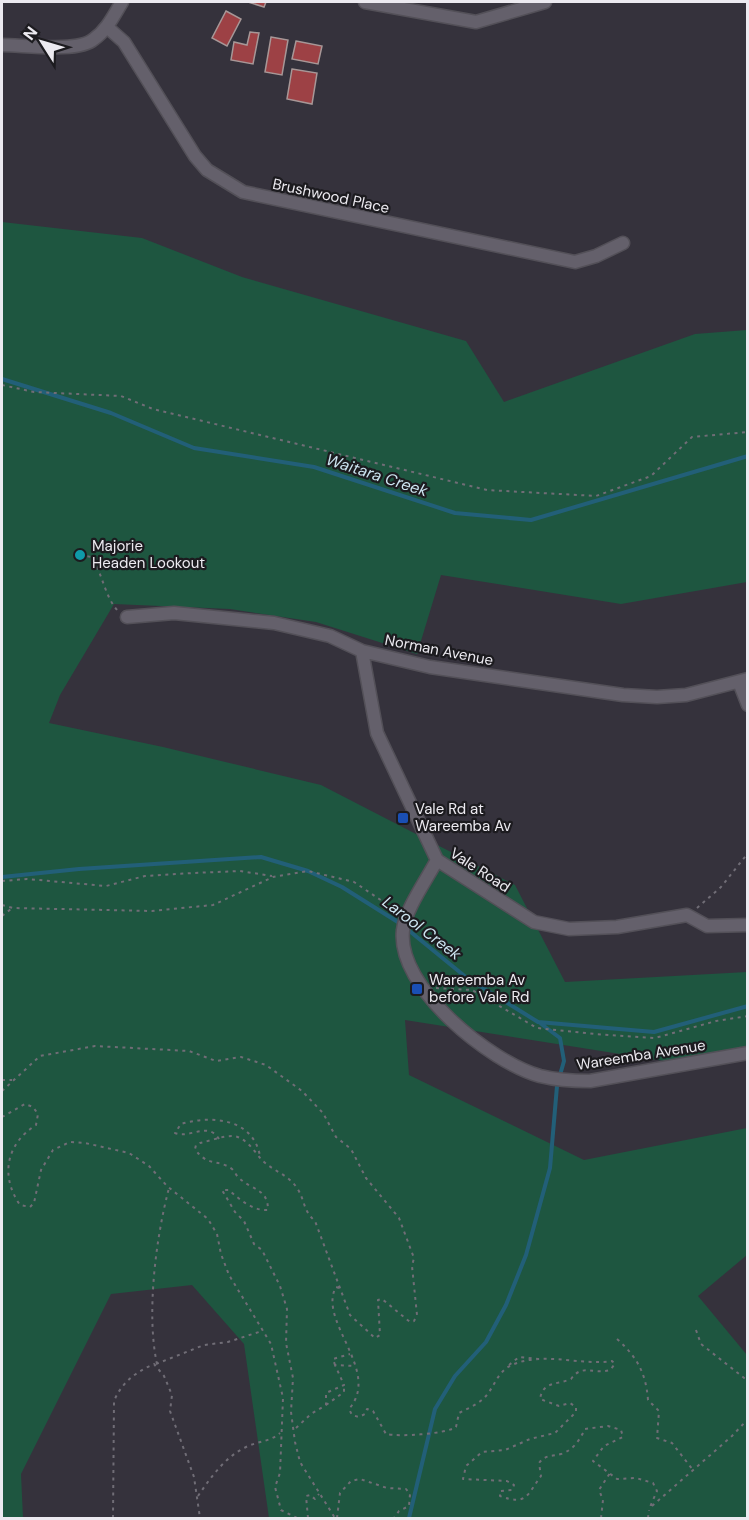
<svg xmlns="http://www.w3.org/2000/svg" width="749" height="1520" font-family="'DM Sans',sans-serif">
<style>
.green{fill:#1e5640}
.lines{fill:none;stroke-linecap:round;stroke-linejoin:round}
.stream{stroke:#225f78;stroke-width:4}
.building{fill:#9d4145;stroke:#a79797;stroke-width:1.5}
.minor-casing{stroke:#535058;stroke-width:15}
.path{stroke:#706d76;stroke-width:2;stroke-dasharray:3 4.5;stroke-linecap:butt}
.minor{stroke:#64606b;stroke-width:12}
.culture-dot{fill:#0f9aa8;stroke:#1c1b1f;stroke-width:2}
.transit-dot{fill:#1a4fb4;stroke:#1c1b1f;stroke-width:2}
.labels{text-anchor:middle;dominant-baseline:central;stroke-width:4.5;stroke-linejoin:round;paint-order:stroke}
.street-label{font-size:15px;fill:#eceaf0;stroke:#1c1b1f}
.poi-label{font-size:15px;fill:#eceaf0;stroke:#1c1b1f;text-anchor:start}
.water-label{font-size:16px;font-style:italic;fill:#cde5f1;stroke:#1c1b1f}
</style>
<rect width="100%" height="100%" fill="#35323c"/>
<path class="green" d="M2,222L142,238L242,277L466,341L504,402L695,334L747,330V582L621,604L441,575L417,654L316,622L230,609L114,604L60,695L49,723L163,747L321,785L515,885L565,982L747,972V1058L696,1066L405,1020L409,1075L584,1160L747,1128V1255L698,1296L747,1355V1518H269L244,1344L192,1285L111,1294L21,1474L23,1518H2Z"/>
<g class="lines">
<path class="stream" d="M2,379L111,413L194,448L314,467L455,513L531,520L748,456
M2,877L79,869L261,857L308,871L342,887L401,924
M407,929L467,978L538,1022L654,1032L748,1006
M540,1023L560,1038L564,1061L560,1075
M409,1518L435,1409L455,1376L486,1342L506,1305L526,1255L550,1168L557,1086"/>
</g>
<path class="building" d="M248,2H266L264,7Z
M226,11L241,19L227,46L212,38Z
M250,32L259,33L253,64L231,60L234,42L247,45Z
M271,37L288,40L282,75L265,72Z
M296,41L322,46L318,64L292,59Z
M292,69L317,73L312,104L287,99Z"/>
<g class="lines">
<defs>
<path id="minor" d="M365,2L476,22L545,2
M107,27L124,42L195,156L207,170L243,192L575,262L596,256L623,243
M2,45C24,45 78,53 94,39C107,30 114,15 122,2
M127,617L174,613L274,623L330,636L362,651L430,667L623,695L657,697L686,695L748,679
M362,651L377,733L437,860L534,922L569,929L617,927L687,915L707,926L748,925
M739,682L748,705
M437,860C427,879 405,910 403,930C396,987 490,1062 540,1076C556,1080 573,1081 590,1081L748,1053"/>
</defs>
<use href="#minor" class="minor-casing"/>
<path class="path" d="M2,385L34,392L121,396L153,409L487,490L596,496L651,476L692,437L748,432
M80,555L91,557C103,573 104,596 118,611
M2,881L27,879L106,886L145,876L193,873L240,871L272,876
M2,905L13,908L152,911L213,905L273,877L308,871L354,882L397,911
M697,908L721,887L748,853
M2,916L11,909
M436,988L472,990L537,1028L595,1034L655,1038L716,1021L748,1016
M2,1080H12
M2,1091L40,1056L95,1046L189,1051L216,1061L241,1057L266,1065L302,1091L323,1113L336,1137L351,1149L366,1178L399,1218L414,1258L412,1266L417,1315L414,1321L410,1322L382,1299L378,1300L380,1335L375,1338L350,1315L315,1221C303,1211 305,1200 297,1188C288,1174 272,1171 261,1159C254,1151 245,1136 232,1136C222,1136 210,1141 200,1143L196,1145L195,1149C207,1167 219,1159 232,1169C235,1172 236,1175 238,1177C252,1191 268,1188 268,1210C253,1211 240,1200 229,1190H222L235,1212L244,1221L254,1244L262,1250L280,1286L287,1309L286,1343L293,1378L291,1412L295,1442L300,1462L335,1518
M2,1117L25,1104L33,1107L38,1114L36,1125C6,1144 0,1176 20,1205L30,1207L34,1203L41,1170L53,1150L70,1142L85,1143L129,1153L149,1166L167,1186L208,1219L217,1234L221,1254L229,1275L271,1344L283,1398L280,1473L275,1487L281,1510L297,1518
M219,1139C208,1121 190,1139 175,1133L181,1124C211,1115 253,1118 260,1156
M339,1288L336,1287C317,1321 382,1371 349,1409L352,1415L359,1417L365,1414L367,1409L373,1411L386,1434C399,1437 446,1434 456,1427L459,1413C467,1409 476,1405 483,1399C495,1388 496,1372 512,1365C543,1351 581,1366 612,1361L615,1364L610,1370C594,1375 582,1363 571,1379C557,1385 543,1381 540,1399L559,1406L570,1403L576,1407V1412L555,1433L530,1439L505,1450L482,1452L466,1466L463,1479L507,1481L514,1485L512,1490L500,1491V1496C527,1506 527,1495 541,1476L539,1463C546,1454 551,1457 561,1454C574,1450 580,1439 585,1429L608,1426L621,1430L623,1437L604,1446L593,1461L617,1479L636,1478L653,1483L657,1491L649,1509
M696,1330L701,1344L748,1381
M617,1339C637,1357 646,1373 648,1400L659,1411L657,1438L672,1443L693,1470
M156,1364L204,1345L228,1342L262,1331
M157,1364C146,1314 156,1237 169,1188
M335,1365L333,1359L350,1354
M509,1365L519,1357L538,1359
M326,1405L344,1392V1385
M296,1428L311,1414L326,1405V1393L344,1385L335,1365L354,1366
M198,1496C211,1477 225,1457 246,1447C258,1441 270,1442 280,1433
M652,1506L732,1436L748,1419
M113,1518L114,1401C122,1382 136,1372 154,1364L164,1376L172,1395L170,1411L194,1477L200,1518
M308,1518L306,1496L310,1495L315,1499L319,1494
M337,1518L340,1493L351,1481L360,1479L387,1488L406,1489L410,1494L409,1506L399,1511L394,1518
M601,1518L603,1500L599,1490L610,1473
M648,1518L649,1510"/>
<use href="#minor" class="minor"/>
</g>
<circle class="culture-dot" cx="80" cy="555" r="6"/>
<g class="transit-dot">
<rect x="397" y="812" width="12" height="12" rx="3"/>
<rect x="411" y="983" width="12" height="12" rx="3"/>
</g>
<g class="labels">
<g class="street-label">
<text transform="translate(331 196) rotate(12)">Brushwood Place</text>
<text transform="translate(439 650) rotate(11)">Norman Avenue</text>
<text transform="translate(480 870) rotate(33)">Vale Road</text>
<text transform="translate(641 1055) rotate(-9)">Wareemba Avenue</text>
</g>
<g class="poi-label">
<text x="92" y="546">Majorie<tspan x="92" dy="17">Headen Lookout</tspan></text>
<text x="415" y="809">Vale Rd at<tspan x="415" dy="17">Wareemba Av</tspan></text>
<text x="429" y="980">Wareemba Av<tspan x="429" dy="17">before Vale Rd</tspan></text>
</g>
<g class="water-label">
<text transform="translate(377 475) rotate(18)">Waitara Creek</text>
<text transform="translate(422 928) rotate(37)">Larool Creek</text>
</g>
</g>
<rect width="749" height="1520" fill="none" stroke="#eceaf0" stroke-width="6"/>
<g transform="translate(42 42) rotate(307)" stroke="#1c1b1f" stroke-width="4.5" paint-order="stroke">
<path d="M0-4.5L10 22L0 15L-10 22Z" fill="#eceaf0"/>
<text y="-9" font-size="16" font-weight="bold" text-anchor="middle" fill="#eceaf0">N</text>
</g>
</svg>
